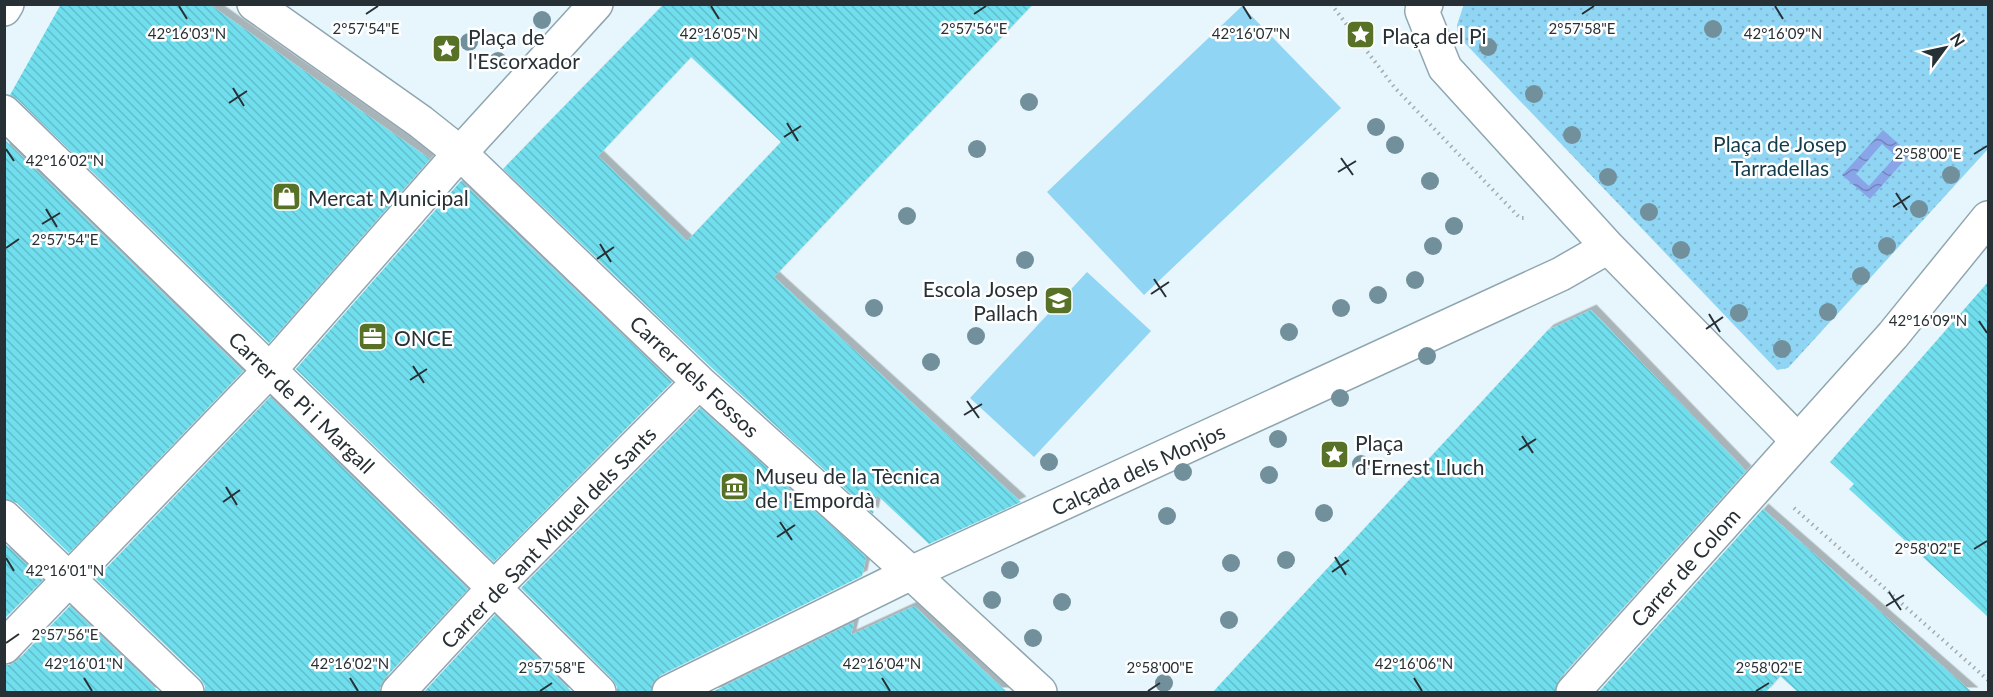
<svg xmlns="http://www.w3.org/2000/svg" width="1993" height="697" font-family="Lato,sans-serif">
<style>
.green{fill:url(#green-dots)}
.pitch{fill:#90d5f4}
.water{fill:url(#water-waves);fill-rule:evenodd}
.building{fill:url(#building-back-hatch);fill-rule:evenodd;filter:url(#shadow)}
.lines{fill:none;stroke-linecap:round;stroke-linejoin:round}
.minor-casing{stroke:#8fa6b0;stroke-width:36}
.path{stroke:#9facb1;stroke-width:4;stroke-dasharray:1.5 4.5;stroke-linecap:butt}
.minor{stroke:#fff;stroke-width:33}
.tree{fill:#72909b}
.ticks{fill:none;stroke:#273035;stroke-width:2}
.labels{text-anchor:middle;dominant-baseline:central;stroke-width:5;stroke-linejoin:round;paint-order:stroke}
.poi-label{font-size:21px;fill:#273035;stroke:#fff;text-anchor:start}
.park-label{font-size:21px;fill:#123c4c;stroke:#fff}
.street-label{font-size:21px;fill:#273035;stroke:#fff}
.ticks-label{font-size:15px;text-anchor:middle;fill:#273035;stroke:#fff;stroke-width:5;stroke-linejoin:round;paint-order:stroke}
</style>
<defs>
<pattern id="green-dots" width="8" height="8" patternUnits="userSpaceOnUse" patternTransform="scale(1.5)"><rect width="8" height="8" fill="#90d5f4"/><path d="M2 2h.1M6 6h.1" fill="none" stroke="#7cb7d2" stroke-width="1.8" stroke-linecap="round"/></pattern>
<pattern id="water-waves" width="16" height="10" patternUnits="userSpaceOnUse" patternTransform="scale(1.5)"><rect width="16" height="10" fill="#89a4e7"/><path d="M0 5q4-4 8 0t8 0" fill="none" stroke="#7086bc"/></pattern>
<pattern id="building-back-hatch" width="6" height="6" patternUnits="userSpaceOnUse" patternTransform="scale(1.5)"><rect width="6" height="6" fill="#70deed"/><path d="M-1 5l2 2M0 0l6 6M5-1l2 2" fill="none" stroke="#61bfcc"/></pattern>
<filter id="shadow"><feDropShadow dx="5.5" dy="-5.5" stdDeviation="0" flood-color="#0004"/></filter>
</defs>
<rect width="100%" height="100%" fill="#e7f6fc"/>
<path class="green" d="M1464,4L1988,5V149L1788,368L1777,370L1458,36L1457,25Z"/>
<path class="pitch" d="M1242,6L1341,108L1144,295L1047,192Z
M1087,272L1151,331L1034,457L970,398Z"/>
<path class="water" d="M1883,130L1910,154L1870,199L1842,175ZM1882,144L1896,156L1869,186L1856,174Z"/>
<path class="building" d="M61,4H209L430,159L269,343L17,99L10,95Z
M664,4H1033L774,277L1021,502L929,544L877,495L873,514L712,368L503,169ZM691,57L781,142L687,241L598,156Z
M4,139L243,371L69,553L17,503L4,499Z
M461,181L672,382L494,562L296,369Z
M1989,281V618L1849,489L1854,484L1830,462Z
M1591,310L1746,471L1559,679L1555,693H1212L1548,330Z
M270,397L468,589L384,679L380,687V693H205V686L200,678L96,579Z
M700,408L866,557L862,576L661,675L653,682L651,693H617V687L612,679L521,588Z
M1763,509L1973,693H1799L1780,676L1765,693H1598Z
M4,543L43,580L4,619Z
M70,606L160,693H4V665H10L18,660Z
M914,606L1008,693H710L854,622L851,635Z
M495,615L573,693H423Z"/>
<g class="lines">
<defs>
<path id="minor" d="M254,4L421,122L460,153L699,382L911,573L1040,692
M1426,4L1422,11L1445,68L1608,247L1798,441
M4,9L7,4
M4,112L494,588L599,692
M4,517L187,692
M4,647L269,371L460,153L596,4
M398,692L494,588L699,382
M669,692L911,573L1561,274L1608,247
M1573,692L1893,335L1988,218"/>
</defs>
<use href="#minor" class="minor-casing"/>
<path class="path" d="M1331,4L1395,88L1520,218H1524
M1794,508L1988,680"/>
<use href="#minor" class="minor"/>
</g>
<g class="tree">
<circle cx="542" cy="20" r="9"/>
<circle cx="1713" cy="29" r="9"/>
<circle cx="469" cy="42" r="9"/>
<circle cx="1488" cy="47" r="9"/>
<circle cx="498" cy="61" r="9"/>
<circle cx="1534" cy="94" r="9"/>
<circle cx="1029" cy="102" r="9"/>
<circle cx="1376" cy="127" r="9"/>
<circle cx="1572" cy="135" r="9"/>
<circle cx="1395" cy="145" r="9"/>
<circle cx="977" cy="149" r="9"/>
<circle cx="1951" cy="175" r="9"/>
<circle cx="1608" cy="177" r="9"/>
<circle cx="1430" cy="181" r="9"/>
<circle cx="1919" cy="209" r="9"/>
<circle cx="1649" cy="212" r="9"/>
<circle cx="907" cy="216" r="9"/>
<circle cx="1454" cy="226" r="9"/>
<circle cx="1433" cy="246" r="9"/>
<circle cx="1887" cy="246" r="9"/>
<circle cx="1681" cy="250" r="9"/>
<circle cx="1025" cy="260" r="9"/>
<circle cx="1861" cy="276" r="9"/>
<circle cx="1415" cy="280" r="9"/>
<circle cx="1378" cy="295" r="9"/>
<circle cx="874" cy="308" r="9"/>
<circle cx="1341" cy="308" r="9"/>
<circle cx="1828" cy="312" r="9"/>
<circle cx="1739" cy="313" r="9"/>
<circle cx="1289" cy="332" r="9"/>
<circle cx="976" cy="336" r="9"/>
<circle cx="1782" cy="349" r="9"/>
<circle cx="1427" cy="356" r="9"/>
<circle cx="931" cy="362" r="9"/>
<circle cx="1340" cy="398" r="9"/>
<circle cx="1278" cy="439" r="9"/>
<circle cx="1049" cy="462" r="9"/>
<circle cx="1361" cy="464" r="9"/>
<circle cx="1183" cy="472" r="9"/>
<circle cx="1269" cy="475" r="9"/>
<circle cx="1324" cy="513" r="9"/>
<circle cx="1167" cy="516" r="9"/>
<circle cx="1286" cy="560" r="9"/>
<circle cx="1231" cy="563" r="9"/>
<circle cx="1010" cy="570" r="9"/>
<circle cx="992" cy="600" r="9"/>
<circle cx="1062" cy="602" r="9"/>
<circle cx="1229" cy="620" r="9"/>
<circle cx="1033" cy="638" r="9"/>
<circle cx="1164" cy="683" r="9"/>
</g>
<path class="ticks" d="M179,6L187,19M711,6L719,19M1243,6L1251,19M1775,6L1783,19M366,14L378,6M974,14L986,6M1582,14L1594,6M233,88L244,106M229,103L247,91M787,123L798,141M784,137L801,126M6,149L14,161M1974,154L1987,146M1341,158L1353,175M1338,172L1356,161M1896,193L1907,210M1893,207L1910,196M46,209L57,227M42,224L60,213M600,244L611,262M6,248L19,239M597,259L614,247M1154,279L1166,297M1151,294L1169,282M1709,314L1720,332M1979,321L1987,333M1706,329L1723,317M413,366L424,383M410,380L427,369M967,401L979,418M964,415L982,404M1522,436L1533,453M1519,450L1536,439M226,487L237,505M223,502L240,490M780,522L792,540M777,537L795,525M1974,549L1987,541M1335,557L1346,575M6,558L14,571M1332,572L1349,560M1889,592L1901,610M1886,606L1904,595M6,643L19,634M84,678L92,691M350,678L358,691M882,678L890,691M1414,678L1422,691M540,691L552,683M1148,691L1160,683M1756,691L1769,683"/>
<defs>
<symbol id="sight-square" viewBox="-11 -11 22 22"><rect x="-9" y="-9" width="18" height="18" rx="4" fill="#577226" stroke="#fff"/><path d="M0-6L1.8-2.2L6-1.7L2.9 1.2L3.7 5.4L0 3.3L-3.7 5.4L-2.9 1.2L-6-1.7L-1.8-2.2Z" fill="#fff"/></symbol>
<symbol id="shop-square" viewBox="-11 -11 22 22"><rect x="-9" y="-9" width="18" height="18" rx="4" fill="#577226" stroke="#fff"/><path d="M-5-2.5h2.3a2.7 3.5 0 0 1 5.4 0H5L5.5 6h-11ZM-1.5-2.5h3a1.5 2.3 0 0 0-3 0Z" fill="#fff"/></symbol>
<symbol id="school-square" viewBox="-11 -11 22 22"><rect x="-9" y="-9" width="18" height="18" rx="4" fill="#577226" stroke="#fff"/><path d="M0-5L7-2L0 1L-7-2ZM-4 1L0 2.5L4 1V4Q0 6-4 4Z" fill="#fff"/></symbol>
<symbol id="office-square" viewBox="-11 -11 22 22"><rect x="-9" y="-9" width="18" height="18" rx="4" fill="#577226" stroke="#fff"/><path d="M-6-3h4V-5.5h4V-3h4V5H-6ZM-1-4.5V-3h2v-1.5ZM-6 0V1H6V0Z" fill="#fff"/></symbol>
<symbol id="museum-square" viewBox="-11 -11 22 22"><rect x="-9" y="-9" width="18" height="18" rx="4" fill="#577226" stroke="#fff"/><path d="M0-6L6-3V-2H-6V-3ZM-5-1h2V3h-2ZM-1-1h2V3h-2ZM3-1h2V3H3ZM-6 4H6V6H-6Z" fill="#fff"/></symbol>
</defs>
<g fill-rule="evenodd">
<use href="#sight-square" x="1344" y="18" width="33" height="33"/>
<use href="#sight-square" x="430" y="32" width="33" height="33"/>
<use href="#shop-square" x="270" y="180" width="33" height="33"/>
<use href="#school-square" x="1042" y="284" width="33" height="33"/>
<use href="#office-square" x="356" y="320" width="33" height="33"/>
<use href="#sight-square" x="1318" y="438" width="33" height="33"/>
<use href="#museum-square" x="718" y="470" width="33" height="33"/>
</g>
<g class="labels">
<g class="poi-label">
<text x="1382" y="35">Plaça del Pi</text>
<text x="468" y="36">Plaça de<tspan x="468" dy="24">l'Escorxador</tspan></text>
<text x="308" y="197">Mercat Municipal</text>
<text x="1038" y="288" text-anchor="end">Escola Josep<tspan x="1038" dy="24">Pallach</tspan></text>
<text x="394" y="337">ONCE</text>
<text x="1355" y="442">Plaça<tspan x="1355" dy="24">d'Ernest Lluch</tspan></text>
<text x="755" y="475">Museu de la Tècnica<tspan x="755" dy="24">de l'Empordà</tspan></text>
</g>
<g class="park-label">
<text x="1780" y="143">Plaça de Josep<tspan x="1780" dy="24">Tarradellas</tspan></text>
</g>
<g class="street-label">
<text transform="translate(695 376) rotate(43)">Carrer dels Fossos</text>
<text transform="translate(302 402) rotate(44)">Carrer de Pi i Margall</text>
<text transform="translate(1138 469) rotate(-25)">Calçada dels Monjos</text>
<text transform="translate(548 537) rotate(-46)">Carrer de Sant Miquel dels Sants</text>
<text transform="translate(1685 567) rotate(-48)">Carrer de Colom</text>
</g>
</g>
<g class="ticks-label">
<text x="366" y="34">2°57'54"E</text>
<text x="974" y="34">2°57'56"E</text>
<text x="1582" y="34">2°57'58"E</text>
<text x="1783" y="39">42°16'09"N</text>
<text x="187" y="39">42°16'03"N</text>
<text x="719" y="39">42°16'05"N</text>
<text x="1251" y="39">42°16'07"N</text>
<text x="1928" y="159">2°58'00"E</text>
<text x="65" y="166">42°16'02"N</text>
<text x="65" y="245">2°57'54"E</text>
<text x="1928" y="326">42°16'09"N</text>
<text x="1928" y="554">2°58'02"E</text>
<text x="65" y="576">42°16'01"N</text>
<text x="65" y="640">2°57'56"E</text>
<text x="84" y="669">42°16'01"N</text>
<text x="350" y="669">42°16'02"N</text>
<text x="882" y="669">42°16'04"N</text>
<text x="1414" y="669">42°16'06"N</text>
<text x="552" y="673">2°57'58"E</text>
<text x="1160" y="673">2°58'00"E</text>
<text x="1769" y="673">2°58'02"E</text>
</g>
<rect width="1993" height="697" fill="none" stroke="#273035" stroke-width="12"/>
<g transform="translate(1945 48) rotate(57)" stroke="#ffffff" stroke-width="4.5" paint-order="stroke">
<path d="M0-4.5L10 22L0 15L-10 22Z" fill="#273035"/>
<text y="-9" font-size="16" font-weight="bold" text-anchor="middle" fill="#273035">N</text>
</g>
</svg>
